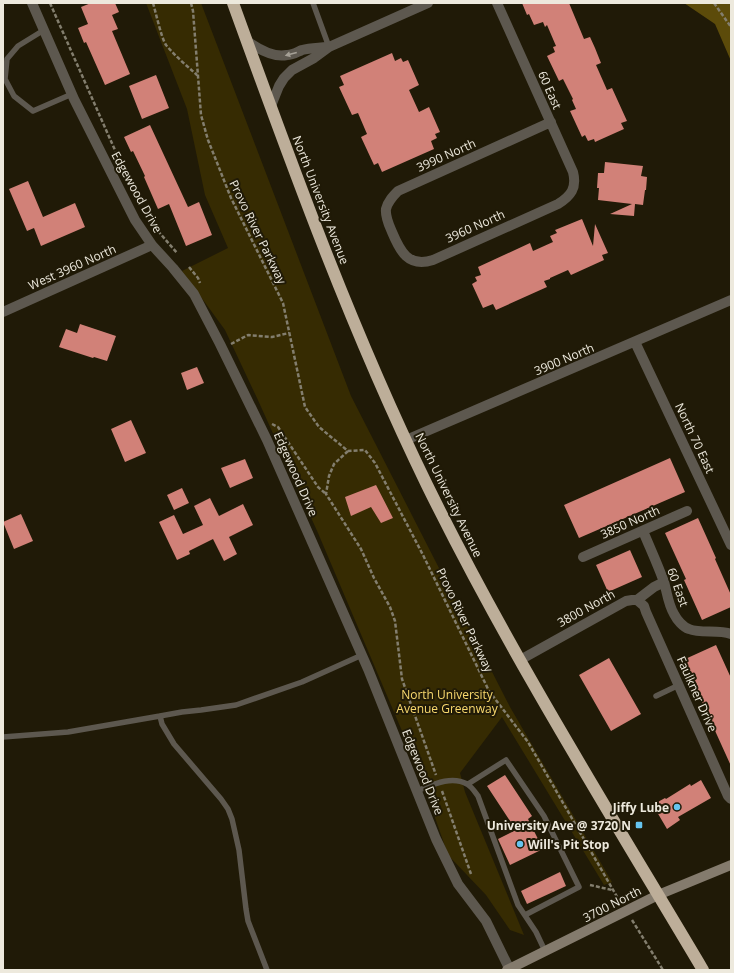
<svg xmlns="http://www.w3.org/2000/svg" width="734" height="973" font-family="'Open Sans',sans-serif">
<style>
.green{fill:#362b02}
.forest{fill:#5c4b0a}
.building{fill:#d18178}
.lines{fill:none;stroke-linecap:round;stroke-linejoin:round}
.path{stroke:#837e6e;stroke-width:2.5;stroke-dasharray:4 2;stroke-linecap:butt}
.lane{stroke:#5d584f;stroke-width:5.5}
.street{stroke:#5d584f;stroke-width:10}
.secondary{stroke:#847b6d;stroke-width:10}
.highway{stroke:#bdae99;stroke-width:12}
.oneway{fill:#a5a096}
.poi-dot{fill:#66c4ef;stroke:#201a07;stroke-width:1.5}
.labels{text-anchor:middle;dominant-baseline:central;stroke-width:4;stroke-linejoin:round;paint-order:stroke}
.street-label{font-size:12px;fill:#ede9dd;stroke:#201a07}
.park-label{font-size:12px;fill:#f9d96e;stroke:#201a07}
.poi-label{font-size:12px;font-weight:bold;fill:#ede9dd;stroke:#201a07;text-anchor:end}
</style>
<rect width="100%" height="100%" fill="#201a07"/>
<path class="green" d="M146,3H201L351,396L510,707L612,882L604,885L502,717L460,773L465,792L524,935L510,930L486,895L448,855L419,771L318,533L257,398L225,330L182,271L228,248L205,195L187,109Z"/>
<path class="forest" d="M684,3H731V61L715,24Z"/>
<path class="building" d="M91,3H115L119,12L112,15L118,29L112,31L130,74L105,85L86,42L84,43L78,28L88,24L81,7Z
M522,3H569L584,39L590,37L595,48L601,63L596,65L607,90L612,88L627,121L621,123L624,129L595,142L594,139L588,141L585,135L582,137L570,111L576,109L572,100L573,99L563,79L559,81L547,56L555,52L553,47L556,46L547,25L545,27L543,22L534,25L529,14L527,15Z
M392,53L395,61L401,58L403,62L408,60L419,85L409,90L419,112L429,107L440,132L435,134L437,138L431,141L434,149L382,172L378,163L374,165L361,137L367,134L358,113L352,115L339,87L344,85L340,76Z
M156,75L169,108L142,119L129,86Z
M150,125L188,207L199,202L212,235L186,246L169,204L158,209L144,177L145,176L133,151L131,152L124,137Z
M605,162L643,166L641,176L647,177L646,190H645L643,205L635,204L634,216L610,214L632,204L598,200L599,188H597L598,173H604Z
M28,181L43,217L75,203L85,227L41,246L34,228L27,231L9,189Z
M582,219L593,246L595,224L608,253L602,255L604,260L571,275L568,270L550,278V279L544,281L547,287L496,310L493,304L483,308L472,284L477,281L475,277L481,275L478,267L530,243L533,251L553,242L550,236L557,233L555,230Z
M80,324L116,336L107,361L94,357L93,358L59,347L66,329L77,333Z
M197,367L204,383L187,390L181,373Z
M131,420L146,453L125,462L111,429Z
M670,458L685,492L579,538L564,505Z
M245,459L253,478L230,488L221,468Z
M376,485L393,518L381,523L371,507L351,516L345,497Z
M182,488L189,503L174,510L167,495Z
M210,498L219,516L243,504L253,525L229,537L237,554L224,561L213,539L189,551L190,554L177,560L159,522L174,515L183,534L203,525L194,506Z
M21,514L33,541L14,549L3,522Z
M698,518L716,558L715,559L731,595V607L702,620L684,580L686,579L665,533Z
M630,550L642,577L608,592L596,565Z
M716,645L731,678V766L683,660Z
M609,658L641,714L611,731L579,675Z
M505,775L532,816L528,819L543,849L510,865L498,839L516,830L487,786Z
M701,780L711,798L678,817L680,820L667,829L657,812L661,810L656,803L665,798L666,799L690,784L691,786Z
M560,872L566,886L527,904L521,891Z"/>
<g class="lines">
<path class="path" d="M50,3L122,166
M153,3C156,13 161,37 166,45C175,56 187,66 197,75
M191,3L193,11L201,115L208,140L231,198L283,303L305,407L319,427L348,451L365,450L375,463L423,555L489,691L528,742L620,902
M714,3L731,27
M158,231L177,253
M189,267L198,278L200,283
M231,344L248,335L272,337L289,333
M272,424L278,427L318,487L326,494
M348,451L334,464L329,476L326,494L361,549L374,578L390,607L395,621L402,679L436,775
M442,791L471,874
M590,885L612,890
M632,920L663,970"/>
<path class="lane" d="M313,3L329,47
M44,30L18,46L7,59L5,79L14,96L33,111L72,94
M656,696L679,685
M3,737L68,732L160,716
M468,784L506,760L544,816L579,887L525,915
M417,791C432,785 451,775 467,784C472,787 475,792 478,796L518,905L536,932L545,951
M267,970L248,921L246,909L239,850L232,819L228,809L221,799L174,744L162,724L160,716L182,712L201,710L236,705L302,682L362,655"/>
<path class="street" d="M32,3L74,99L135,220L152,245L173,268L194,294L220,344L267,440L368,669L436,839L458,884L486,921L510,970
M497,3L573,172C577,188 571,196 558,204L433,260C408,268 400,251 392,232C389,225 385,217 386,209C388,201 393,196 398,191L551,122
M247,41C258,49 273,58 287,55C293,55 297,52 302,50C310,48 319,48 327,47
M271,106L279,86L284,78L292,70L314,58L329,47L428,3
M3,312L152,245
M635,342L731,545
M406,440L731,300
M643,531C650,548 658,565 664,582C667,592 668,604 674,614C677,620 683,627 689,629C701,634 718,629 731,634
M583,557L687,511
M637,600L644,606L646,612L728,796L731,799
M520,660L626,601L632,600H637L654,587L664,582"/>
<path class="secondary" d="M507,970L658,895L731,865"/>
<path class="highway" d="M233,3C292,166 351,329 427,485C509,652 608,810 703,970"/>
</g>
<defs><path id="oneway-solid" d="M-6-.8H1V-3.2L6.5 0L1 3.2V.8H-6Z"/></defs>
<use class="oneway" href="#oneway-solid" transform="translate(291 54) rotate(165)"/>
<g class="poi-dot">
<circle cx="677" cy="807" r="4"/>
<rect x="635" y="821" width="8" height="8" rx="2"/>
<circle cx="520" cy="844" r="4"/>
</g>
<g class="labels">
<g class="street-label">
<text transform="translate(550 90) rotate(66)">60 East</text>
<text transform="translate(446 155) rotate(-24)">3990 North</text>
<text transform="translate(137 192) rotate(61)">Edgewood Drive</text>
<text transform="translate(321 200) rotate(69)">North University Avenue</text>
<text transform="translate(475 226) rotate(-24)">3960 North</text>
<text transform="translate(258 232) rotate(64)">Provo River Parkway</text>
<text transform="translate(72 267) rotate(-24)">West 3960 North</text>
<text transform="translate(564 359) rotate(-23)">3900 North</text>
<text transform="translate(695 438) rotate(65)">North 70 East</text>
<text transform="translate(296 474) rotate(66)">Edgewood Drive</text>
<text transform="translate(449 495) rotate(64)">North University Avenue</text>
<text transform="translate(630 522) rotate(-24)">3850 North</text>
<text transform="translate(678 587) rotate(70)">60 East</text>
<text transform="translate(586 608) rotate(-29)">3800 North</text>
<text transform="translate(465 620) rotate(64)">Provo River Parkway</text>
<text transform="translate(697 694) rotate(66)">Faulkner Drive</text>
<text transform="translate(423 772) rotate(68)">Edgewood Drive</text>
<text transform="translate(612 904) rotate(-27)">3700 North</text>
</g>
<g class="park-label">
<text x="447" y="694">North University<tspan x="447" dy="14">Avenue Greenway</tspan></text>
</g>
<g class="poi-label">
<text x="669" y="807">Jiffy Lube</text>
<text x="631" y="825">University Ave @ 3720 N</text>
<text x="528" y="844" text-anchor="start">Will's Pit Stop</text>
</g>
</g>
<rect width="734" height="973" fill="none" stroke="#ede9dd" stroke-width="8"/>
</svg>
